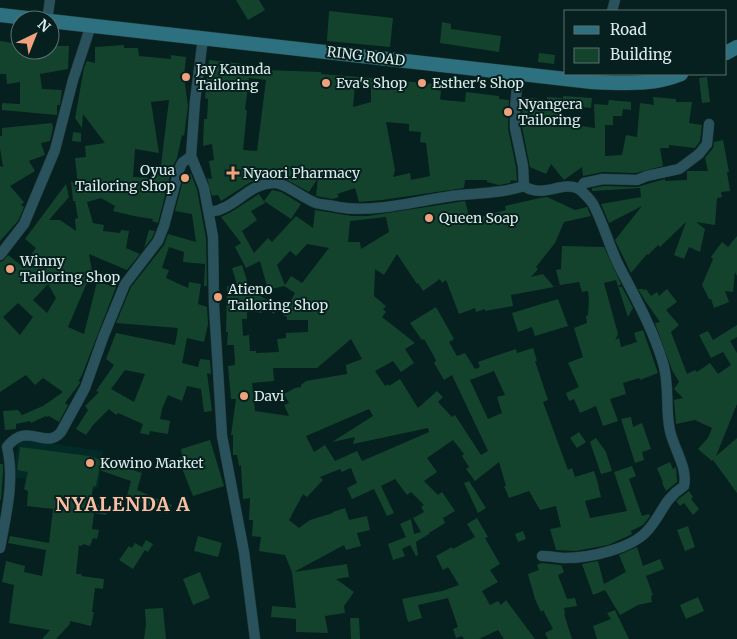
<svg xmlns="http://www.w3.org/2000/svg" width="737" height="639" font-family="Merriweather,serif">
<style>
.built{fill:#022b28;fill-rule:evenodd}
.building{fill:#14432d;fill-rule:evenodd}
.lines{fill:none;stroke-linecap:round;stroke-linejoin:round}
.street-casing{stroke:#233c3a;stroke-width:11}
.secondary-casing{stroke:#233c3a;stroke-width:15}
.street{stroke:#2a525c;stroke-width:10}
.secondary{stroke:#2d7181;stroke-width:14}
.poi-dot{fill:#f1a17c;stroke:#05201e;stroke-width:2}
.labels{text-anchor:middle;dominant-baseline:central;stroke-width:4;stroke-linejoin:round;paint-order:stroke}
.street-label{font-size:14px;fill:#dbebe9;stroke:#05201e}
.poi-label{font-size:14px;fill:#dbebe9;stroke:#05201e;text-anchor:start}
.district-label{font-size:19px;font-weight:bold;letter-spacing:1px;fill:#fbbea2;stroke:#05201e}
</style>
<rect width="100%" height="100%" fill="#05201e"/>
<path class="built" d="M19,439L103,451L98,489L13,477ZM20,447L27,448L24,471L16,470Z"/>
<path class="building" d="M236,0H259L265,10L248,20Z
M329,11L393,18L390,47L327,41Z
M442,22L451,24V29L501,36L499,52L440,43Z
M0,41L20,44V50H50V46H69L68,69L40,74L42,89L62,90L60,105H57V115L2,110V103L20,104V82L7,84L6,74H0Z
M124,45V48H138L139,56L171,59V55L186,57L184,77L188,106L184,136L182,135L177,158L172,168L158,223L152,221L153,219L134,216L113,211L115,206L101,198L87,202L93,223L104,225L103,231L120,233L121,230L129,231L126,248L140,254L127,270L89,254L92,271L68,327L84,334L97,282L116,287L82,375L78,382L80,381V383L65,403L68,405L59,422L49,416L47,417L46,416L31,423L30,421L16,424V429L5,430L3,411L18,410L22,415L43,406L63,392L43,378L35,385L26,375L0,392V262L3,261L8,255L22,266L36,248L25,239L66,184L69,197L49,220H60L76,231L75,219L78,218L75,201H73L71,181L78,186L75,158L86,157L85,146L105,143L83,114L82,128L75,118L84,68L87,61L95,63V47ZM169,100L161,165H155L154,178L133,177L135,149L159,153L151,102ZM48,284L56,298L47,313L33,300ZM18,303L33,317L20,335L3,317Z
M539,53L555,55L554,64L538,62Z
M209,60L251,65V66L266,68V70L321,72V74L372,78L371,82H403V81L433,84V89L441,91L440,99L443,100L465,102L466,92L499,96V99L509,100L508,129L516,167L517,181L511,180L510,183L499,185L487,182V180H465L464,188L382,200L359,202L355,188L337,194L339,197L333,199L316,196L318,178L309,192L281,177L287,168L249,183L221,201L218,195L212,196L207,178L212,179L209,161L214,160L212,144L203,146L204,119H207L208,99L205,98ZM249,78L266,80L257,151L243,150L247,110H245ZM355,86L371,88V102L353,107ZM386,122L409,124V131L421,132L420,142L426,143L430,176L411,180L410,173L393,177L395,170Z
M707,77L710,102L702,103L699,78Z
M563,96L592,98L591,108L563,105Z
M523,97L547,100V97L562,98L560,123L595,128L594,104L608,105L609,100L631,102V110L623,109L622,116H613V125H605V156L622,155L626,135L637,137L640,103L654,105L653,97L676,99V102H692L689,123L702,125L700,141L695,148L669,145V148H660L663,166L636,173L603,172L583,176L582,167L564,180L551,164L546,174L530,167L522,127Z
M52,123L53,128L50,141L41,143L45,155L29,161L35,171L10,186L24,202L21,205L24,207L18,221L0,241V166L3,167L0,148V136H2V128Z
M73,132L81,133V142L72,141Z
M723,140L729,172H727L730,191L721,192L722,197L717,198L715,225L696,222L705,229L700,252L689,247L684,259L674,255L686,222L660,247L658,245L648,255L647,254L631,273L615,240L642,206L609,223L601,204L641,197L640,188L592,191V188L604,186L637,187L665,179V181L687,180V171H708L705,158L713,148L714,142Z
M185,173L191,174L197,190L206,238L207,286H204L205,264L183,262L184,252L169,247L162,268L169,270L166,278L188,288L189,282L201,284L198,304L207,307L208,324L204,342L187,338L182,363L198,367L200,359L210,360L211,374L207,373L212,411L204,412L201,389L187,386L182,401L168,395L162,409L160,419L170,421L168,434L150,431L149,435L140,433L143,424L118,413L116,415L109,409L93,425L86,435L76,429L88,410L85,406L99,392L96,391L114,365L106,359L116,333L175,345L178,328L116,323L131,287L164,245L168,234L196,242L192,214L175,211ZM125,370L145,374L134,402L111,389Z
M272,190L281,192L301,204L291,219L264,201Z
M259,194L265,203L251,211L257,220L242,231L254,253L268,238L272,242L296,216L313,228L315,210L352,216H368L465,201L470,220L506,210L505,206L540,198L547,197L575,210L587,207L591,216L564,222L555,243L536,267L538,269L531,277L543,274L554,287L511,295L513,306L485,311V309L476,312L475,308L459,314L446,280L442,283L440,279L423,291L418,283L417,284L397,254L384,275L375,269L374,296L386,306L383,309L386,312L382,317L415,343L405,349L414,363L401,372L393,361L375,371L385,386L388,384L389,386L400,379L418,408L437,391L443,397L438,402L452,417L455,415L481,455L488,451L452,375L444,380L434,363L436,361L434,356L424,339L422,340L410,323L436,307L454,339L449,342L457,356L465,353L475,369L480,367L478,362L501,354L516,349L517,353L533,348L537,361H535L548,400L543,402L568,470L572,468L575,477L594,471L597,480L601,497L585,501L590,518L627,511L614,472L632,466L636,476L629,479L642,516L649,514L650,516L643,525L631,531L632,534L628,536L608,545L576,551L556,550L550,529L561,527L556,506L540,510L529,491L509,498L504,486H506L499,462L475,481L466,469L469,467L462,456L464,454L453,440L427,458L437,472L424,481L438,495L442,492L455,511L443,518L445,523L429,533V534L416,542L418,555L416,556L410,545L402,549L405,556L393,560L388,544L406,537L400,524L411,519L414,534L421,532L413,518L424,512L421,507L424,505L411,492L407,495L395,479L381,486L394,513L387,516L374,489L352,499L347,488L357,483L351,468L342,472L340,469L320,477L323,480L307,497L303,494L289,520L299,528L310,520L333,513V512L345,508L349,520L367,516L370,530L357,533L361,546L346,550L344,545L294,572L347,564L349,577L336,579L354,592L344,606L345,613L325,616L328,633L296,632V619L271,617L272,606L296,608L292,572L285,555L259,551L261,537L252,536L253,520H249L250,498L243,499L241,465L239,466L237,455H233V435H231L236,399H231L228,366L235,365L234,345H227L228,332H226L227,286L238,288L232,268L242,265L251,293L257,294L278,306L274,314L263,307L262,313L247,310V319H242L243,336L249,335L250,351H256V353L279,352L277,339L286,338V333L308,332V320H287V317L283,315L295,293L284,286L268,290L260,261L246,268L235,247L241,243L221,217L231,212ZM386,217L389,232L361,249L360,242H348L350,221ZM307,244L329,248L302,283L291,276L285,285L277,265L290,251L296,256ZM351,339L362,359L346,365L347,374L306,381L301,385V387L295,388L284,394L289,403L284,405L289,416L255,411L252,383L274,381L273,368H317ZM494,371L505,395L497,397L502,413L488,419L470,380ZM369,409L373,416L332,442L355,437L353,444L428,428L429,432L362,461L357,451L335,461L325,445L314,452L306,436Z
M149,230L155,231L152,238L144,248Z
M737,236V276L735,272L733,292L725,291L729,302L714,308L711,299H709L702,285L713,259L711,257L722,242L728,247Z
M562,246L604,247L621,284L618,287H622L633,308L628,317L616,280L604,283L618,334L615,340L619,338L621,347L637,342L634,333L643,330L658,373L640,380L639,378L623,383L626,394L610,399L618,421L603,426L596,406L580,413L574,399L569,401L566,393L579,387L568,363L583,357L574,328L587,323L586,316L588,315L589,300L588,291L582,292L579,282L560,285L556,270L561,269Z
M638,289H644L643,291L646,289L651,296L657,292L659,296L667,289L677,302L666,310L679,325L671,332L687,374L695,370L697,372L710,363L718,374L731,365L723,352L711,358L699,335L708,331L713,340L737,325V337L730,341L737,353V404L716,456L737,438V493L713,460L712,461L698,449L708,438L712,428L695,420L676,424L674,400L683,398L674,389L679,382L672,370L655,323L660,322L646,302Z
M558,299L568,326L535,336L532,327L518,332L512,313Z
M631,417L633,427L642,423L651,449L642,452L644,460L635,463L621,419Z
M579,432L586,442L577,448L570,438Z
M596,438L606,452L612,471L601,474L590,442Z
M210,440L224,486L193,496L178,458L182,457L181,449Z
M20,447L89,456L142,473L137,490L172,505L168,514L127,496L131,481L99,470L96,486H93L91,503L108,507L106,515L94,513L92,529L99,530L97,539L93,538L90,546L83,544L82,546L79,545L76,574H82L81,576L104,579L103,589L95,588L92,612H94L91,626L70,621V624L56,639H42L50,630L9,623L14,585L2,582L6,561L25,566L24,572L42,576L46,550L8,543L10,536L49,543L53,509L27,506L28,491L24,489L28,472L17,470Z
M670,462L673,469L676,467L677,482L666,491L662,483L663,482L657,468Z
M0,464H3V472L1,500H0Z
M469,481L486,508L478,513L464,483Z
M689,491L693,497L691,499L699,509L693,515L684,503L680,506L676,501Z
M477,518L488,537L485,538L500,564L490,570L498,582L482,591L490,605L498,601L501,605L506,600L535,639H504L498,630L479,639H464L462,636L456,638L453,629L458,627L448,598L418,605L422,618L408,622L402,599L442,591L459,585L448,567L443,570L436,556L452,547L453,549L475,537L467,524Z
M688,526L695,547L685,551L677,530Z
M523,531L526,539L518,542L515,534Z
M198,536L222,543L218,557L194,551Z
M146,540L153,544L148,552L145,550L133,569L119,560L129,546L132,548L135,543L142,547Z
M637,547L643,566L660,559L664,569L646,576L653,595L651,596L652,602L638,605L620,615L605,590L593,595L582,564L598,561L604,584L626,572L619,555Z
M541,563L561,565L564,572L558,575L567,599L575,598L577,606L564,608L565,614H564L572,639H548L545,633L553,629L543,610L541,612L535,599L528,574L539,570L537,565Z
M200,572L210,598L193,605L183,579Z
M698,597L704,611L686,619L680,605Z
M163,608L166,639H144L146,624L145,609Z
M615,610L629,639H597L593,626L611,619L607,613Z
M350,618H359L360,639H351Z"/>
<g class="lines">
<defs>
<path id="street" d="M612,11L615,0
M47,20L50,0
M518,74L515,109V128L523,166L524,186C543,199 562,180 579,189C583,192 592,201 594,206C604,225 609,246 619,266C635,297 653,329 663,363C670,385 665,409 670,431C674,449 688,468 684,486C663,500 663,513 648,530C632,549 589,558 565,558C558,558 550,556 542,556
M191,156L204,188L213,237L214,305L222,436L244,552L255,639
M580,189L584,183L603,179L637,180L647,176L679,169L699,154L707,144L709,124
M210,212C213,211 218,211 221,209C240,202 251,183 275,183C285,183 304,199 316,203C323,205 331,205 338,207C375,214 422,199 460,195C482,193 502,193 524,186
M0,255L24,224L55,150L73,80L91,25
M0,548C6,515 15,480 7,447C28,420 45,451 61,432L85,388L104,335L125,284L158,241L164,226L179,170L182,163L191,156L195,101L203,38"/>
<path id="secondary" d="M0,15L43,20
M50,21L592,82C622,83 652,86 681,74
M726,53L737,47"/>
</defs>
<use href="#street" class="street-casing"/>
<use href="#secondary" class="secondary-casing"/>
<use href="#street" class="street"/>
<use href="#secondary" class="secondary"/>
</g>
<g class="poi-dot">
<circle cx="186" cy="77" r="5"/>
<circle cx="326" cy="83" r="5"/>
<circle cx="422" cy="83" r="5"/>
<circle cx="508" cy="112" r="5"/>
<path d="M230.5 165.5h5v5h5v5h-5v5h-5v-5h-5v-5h5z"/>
<circle cx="185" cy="178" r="5"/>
<circle cx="429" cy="218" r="5"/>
<circle cx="10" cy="269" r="5"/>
<circle cx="218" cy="297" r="5"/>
<circle cx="244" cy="396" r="5"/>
<circle cx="90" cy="463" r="5"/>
</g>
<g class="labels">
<g class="street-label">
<text transform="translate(366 56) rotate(7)">RING ROAD</text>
</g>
<g class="poi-label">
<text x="196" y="69">Jay Kaunda<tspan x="196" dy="16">Tailoring</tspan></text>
<text x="336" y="83">Eva's Shop</text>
<text x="432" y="83">Esther's Shop</text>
<text x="518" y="104">Nyangera<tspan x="518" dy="16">Tailoring</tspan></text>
<text x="175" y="170" text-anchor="end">Oyua<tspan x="175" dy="16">Tailoring Shop</tspan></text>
<text x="243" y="173">Nyaori Pharmacy</text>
<text x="439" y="218">Queen Soap</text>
<text x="20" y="261">Winny<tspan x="20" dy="16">Tailoring Shop</tspan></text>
<text x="228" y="289">Atieno<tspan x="228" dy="16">Tailoring Shop</tspan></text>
<text x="254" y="396">Davi</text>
<text x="100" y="463">Kowino Market</text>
</g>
<g class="district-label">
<text x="123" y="504">NYALENDA A</text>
</g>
</g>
<rect x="564" y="10" width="162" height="65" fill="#05201e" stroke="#5b716f"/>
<rect x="574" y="26" width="25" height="8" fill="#2d7181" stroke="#5b716f"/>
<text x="610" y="35" font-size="15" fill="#dbebe9">Road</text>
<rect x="574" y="48" width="25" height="15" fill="#14432d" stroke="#5b716f"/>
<text x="610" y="60" font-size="15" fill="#dbebe9">Building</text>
<g transform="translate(35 35) rotate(43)"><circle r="24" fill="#05201e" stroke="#5b716f"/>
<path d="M0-4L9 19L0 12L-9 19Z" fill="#f1a17c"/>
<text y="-8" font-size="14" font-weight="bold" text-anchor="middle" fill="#dbebe9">N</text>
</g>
</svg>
